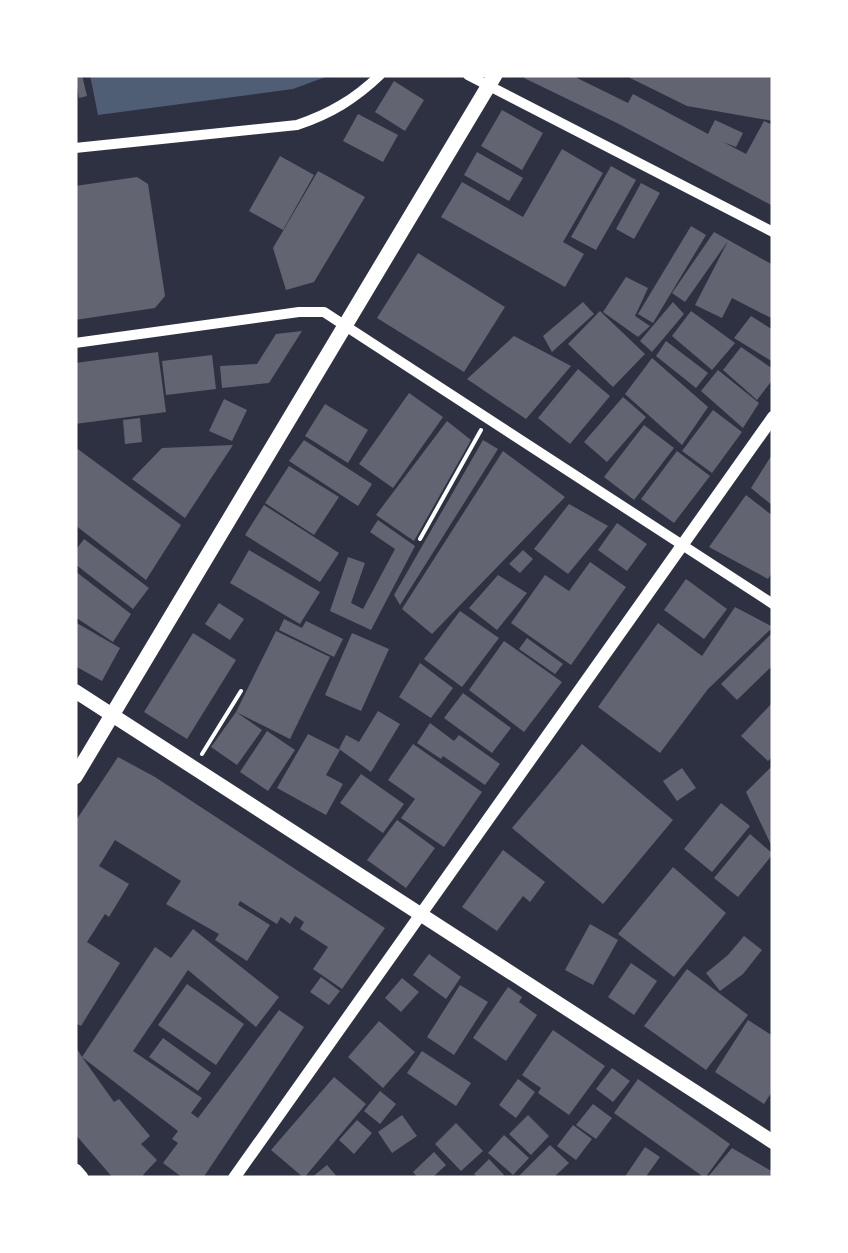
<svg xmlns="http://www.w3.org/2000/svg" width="848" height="1253" font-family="Commissioner,sans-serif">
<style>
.water{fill:#4f5d75}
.building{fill:#626471}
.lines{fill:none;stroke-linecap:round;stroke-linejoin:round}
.path{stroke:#fff;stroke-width:4}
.minor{stroke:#fff;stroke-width:10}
.tertiary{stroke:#fff;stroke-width:12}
.secondary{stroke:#fff;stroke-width:14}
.primary{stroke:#fff;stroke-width:15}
</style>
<rect width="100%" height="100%" fill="#2d3142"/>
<path class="water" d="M90,75H331L293,89L98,115Z"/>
<path class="building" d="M75,75H82L87,96L79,98Z
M525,75H571L628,103L633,94L708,134L715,120L743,133L736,147L723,142L746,154L764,121L773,125V206L617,123L524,78Z
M624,75H773V121L687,106Z
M394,81L424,100L405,131L375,112Z
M502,110L543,133L522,170L481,146Z
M358,114L398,135L383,162L343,141Z
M562,149L603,173L563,242L584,254L565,287L441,217L462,182L523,217Z
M477,152L523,178L509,201L464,175Z
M280,156L314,175L283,230L249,211Z
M611,166L636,180L596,250L571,237Z
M318,171L365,197L314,282L286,290L273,248Z
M137,177L148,184L165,296L155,308L75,320V186Z
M641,183L660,193L634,239L616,229Z
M691,226L706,235L653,323L638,314Z
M714,232L773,265V319L732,298L722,318L695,305L728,241L685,302L672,293Z
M418,253L505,307L464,372L377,318Z
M626,277L648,288L635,316L650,326L638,337L603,312Z
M583,302L594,314L552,352L543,336Z
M673,302L684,314L652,352L640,341Z
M600,311L645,354L613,387L568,344Z
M691,311L735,343L712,370L672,336Z
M751,316L773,330V362L734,338Z
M302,331L269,383L222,388L220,366L257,364L276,334Z
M514,336L571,366L526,419L467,379Z
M666,341L708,373L696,388L656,356Z
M741,347L773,369V379L757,400L723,370Z
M158,352L166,412L75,424V363Z
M212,355L216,389L166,395L162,361Z
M652,358L708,407L682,445L625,394Z
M578,369L610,396L570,444L538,418Z
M718,370L759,403L743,428L701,391Z
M409,393L443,417L393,488L359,464Z
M623,397L646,417L607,462L584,442Z
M224,399L247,410L232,441L209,431Z
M325,404L368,430L348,463L305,436Z
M713,410L742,432L712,473L682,451Z
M140,418L142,442L125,444L123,420Z
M447,421L471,440L414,541L376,515Z
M644,425L674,448L634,500L604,477Z
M304,440L372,484L358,506L289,461Z
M483,440L498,449L400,605L394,595Z
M233,445L185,518L132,479L162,448Z
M75,447L181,525L146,580L75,525Z
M503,451L565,497L432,634L402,609Z
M677,451L710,476L674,523L641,499Z
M773,453V506L751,488Z
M289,466L339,497L314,535L265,503Z
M746,495L773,516V571L768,579L709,547Z
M569,504L608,526L568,574L534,549Z
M264,505L339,553L320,582L245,535Z
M378,520L415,546L371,630L330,611L348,557L365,563L351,603L363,609L395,549L370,532Z
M617,523L647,544L627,571L598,550Z
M84,539L149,588L133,609L75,564V551Z
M249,550L320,592L300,624L230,583Z
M523,550L533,559L520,573L509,564Z
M590,562L626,587L571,665L511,623L545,575L569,591Z
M75,571L131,614L113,642L75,617Z
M498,575L527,593L497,630L469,608Z
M686,579L727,609L704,639L664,610Z
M219,603L244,619L230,640L205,624Z
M735,607L773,627L708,689L660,753L598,707L658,623L702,656Z
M460,611L499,638L462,687L424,659Z
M284,619L302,628L306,621L343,639L334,657L279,630Z
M75,622L120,648L102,681L75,666Z
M276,631L330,657L290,739L236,712Z
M193,633L236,660L187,739L144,712Z
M352,633L389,649L361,711L325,695Z
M771,634L773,665L737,700L721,684Z
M527,638L563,664L555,674L519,649Z
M504,641L562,682L524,732L469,690Z
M420,663L453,688L431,718L399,697Z
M463,693L511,728L492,753L444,718Z
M773,702V756L768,761L741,736Z
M378,711L400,724L371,772L339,749L346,735L359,742Z
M236,712L262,730L237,765L211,747Z
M430,723L454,741L459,735L500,764L485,785L443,756L441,759L417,743Z
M267,731L295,750L268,791L240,772Z
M308,734L340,750L326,775L343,784L326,815L277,788Z
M413,744L482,792L444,847L401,818L415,799L388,780Z
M582,744L673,820L603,904L512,828Z
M118,757L155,777L385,928L342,989L313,969L328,947L300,929L304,922L295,916L290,924L281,917L277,924L240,901L238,905L270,925L247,961L215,940L219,934L166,904L181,881L115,840L99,866L129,884L109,917L105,914L87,942L120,963L81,1026L75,1023V822Z
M773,765V849L746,792Z
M682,768L696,788L677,801L663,781Z
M361,774L404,804L383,833L340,803Z
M721,803L750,826L712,872L684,849Z
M397,820L435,848L406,888L367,860Z
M750,834L773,854L738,897L714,878Z
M503,850L545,882L530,902L523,896L497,931L462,907Z
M673,867L726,913L674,977L618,934Z
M590,924L618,940L593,985L565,970Z
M193,929L279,997L256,1027L188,970L133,1051L202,1098L191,1113L198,1118L279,1010L304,1027L203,1178H183L163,1163L178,1143L172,1139L178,1131L82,1057L114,1102L119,1099L150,1136L141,1144L157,1160L143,1175L145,1178H113L75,1134V1046L82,1057L155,947L171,958Z
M744,936L762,950L743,974L720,991L706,973L728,955Z
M429,954L461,977L446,999L413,975Z
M631,963L657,981L634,1015L608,997Z
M687,969L748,1015L706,1070L644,1026Z
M321,977L340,991L329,1005L310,992Z
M402,978L419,992L401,1012L385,998Z
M187,984L244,1024L216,1065L158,1025Z
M460,985L488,1002L454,1055L427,1037Z
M508,987L522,997L519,1002L537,1015L506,1061L473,1038Z
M748,1020L773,1036V1090L764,1104L715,1072Z
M379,1021L415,1052L383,1088L348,1057Z
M553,1030L605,1066L569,1115L538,1093L541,1088L522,1075Z
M163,1038L211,1073L198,1091L149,1057Z
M422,1051L471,1083L456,1106L407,1073Z
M612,1068L630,1081L613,1102L596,1089Z
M334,1077L366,1104L304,1178L271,1150Z
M518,1079L535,1092L516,1118L499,1105Z
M638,1079L730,1144L705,1178L614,1113Z
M380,1091L396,1104L380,1124L364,1111Z
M593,1104L612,1118L596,1139L576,1125Z
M402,1115L417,1136L392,1153L378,1132Z
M528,1115L549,1136L531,1155L509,1134Z
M357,1120L372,1133L354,1154L339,1140Z
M456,1123L483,1151L461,1171L435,1144Z
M573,1125L592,1139L576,1160L557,1146Z
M504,1135L529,1158L513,1175L488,1153Z
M550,1145L569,1163L553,1178H517Z
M645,1147L660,1157L645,1178H624Z
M732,1148L773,1172L768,1178H707Z
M434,1152L446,1165L432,1178H418L413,1172Z
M489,1159L504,1175L501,1178H478L474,1174Z
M327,1165L338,1178H311Z"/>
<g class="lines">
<path class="path" d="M420,539L481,430
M202,754L241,691"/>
<path class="minor" d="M468,75L773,232
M75,148L297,125C330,114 355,99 380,75
M75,343L299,312H324L773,604"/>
<path class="tertiary" d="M234,1178L773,417"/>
<path class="secondary" d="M75,691L773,1142"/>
<path class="primary" d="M75,777L495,75
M75,1171L81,1178"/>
</g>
<rect width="848" height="1253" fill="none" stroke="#ffffff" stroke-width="155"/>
</svg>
